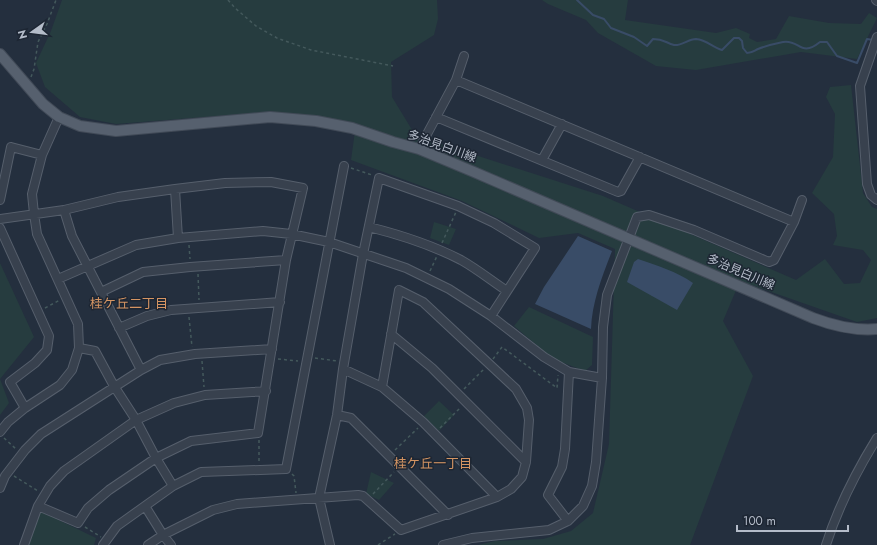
<svg xmlns="http://www.w3.org/2000/svg" width="877" height="545" font-family="Jost,'Noto Sans JP',sans-serif">
<style>
.green{fill:#263c3f}
.water{fill:#394c67}
.lines{fill:none;stroke-linecap:round;stroke-linejoin:round}
.stream{stroke:#394c67;stroke-width:2}
.minor-casing{stroke:#565f6c;stroke-width:10}
.major-casing{stroke:#414a57;stroke-width:12}
.path{stroke:#44595c;stroke-width:1.5;stroke-dasharray:3 3;stroke-linecap:butt}
.minor{stroke:#38414e;stroke-width:8}
.major{stroke:#56606e;stroke-width:10}
.labels{text-anchor:middle;dominant-baseline:central;stroke-width:3;stroke-linejoin:round;paint-order:stroke}
.street-label{font-size:12px;fill:#b4bcc9;stroke:#1d2633}
.neighbourhood-label{font-size:13px;fill:#d59563;stroke:#1d2633}
</style>
<rect width="100%" height="100%" fill="#242f3e"/>
<path class="green" d="M62,0H437L438,19L434,35L391,62L392,97L417,138L438,143L603,196L796,280L825,259L844,284L860,283L871,260L863,250L833,245L837,236L834,214L812,193L833,157L835,114L826,97L830,87L851,85L863,193L872,207L877,209V318L857,322L740,281L723,321L753,376L690,545H478L495,541L543,539L571,531L593,513L609,444L615,249L578,233L539,238L462,201L351,160L356,124L269,112L116,124L80,117L45,87L36,63L51,31Z
M542,0H628L625,20L716,33L736,28L750,34L749,38L757,42L776,39L789,16L829,23L861,24L869,13L877,18L857,59L801,52L696,70L656,66L598,33L586,20L548,4Z
M434,222L456,229L449,245L430,238Z
M0,263L34,337L0,379L9,403L0,415Z
M529,307L593,337L592,365L585,371L553,359L514,326Z
M439,401L454,415L439,431L424,416Z
M371,472L394,483L379,500L366,494Z
M40,511L96,538L94,545H28Z"/>
<path class="water" d="M578,236L612,251C602,277 592,302 591,329L535,304L544,287Z
M638,259C658,266 676,271 693,283L677,310L627,282L634,262Z"/>
<g class="lines">
<path class="stream" d="M577,0L593,15L604,19L611,28L634,37L647,46L653,39C664,39 666,43 674,45C682,46 688,39 696,39C707,40 712,47 722,50L734,38H739L742,41L743,48L747,53C752,53 754,51 758,49C763,47 778,43 783,42C800,39 800,58 820,42H827L837,56L857,63L867,39L873,40"/>
<defs>
<path id="minor" d="M876,0L877,1
M877,37L860,86L867,184L871,195L877,200
M456,80L794,222
M436,117L618,192L621,191L640,157
M419,149L456,80L464,56
M542,160L562,124
M175,189L178,238
M0,200L11,147L42,155
M64,210L72,236L141,370
M0,219L64,210L118,197L175,189L225,183L271,182L303,188L286,260L258,433L191,441L156,458L109,490L88,508L78,523L38,506
M369,227C401,235 432,245 461,260C477,269 492,281 507,291
M0,228L49,336L47,350L35,363L10,382L25,408
M58,279L136,245L178,238L263,231L291,234L329,242L406,268L449,289L491,316L544,357L569,372L602,378
M101,292L143,272L190,267L286,260
M119,328L147,316L171,310L280,302
M391,334L432,368L526,462
M79,348L95,351L114,386L136,420L156,458L173,486
M343,369L382,387L423,422L497,497
M337,415L351,418L448,515
M0,432L8,422L25,408L60,385L72,370L79,348L78,324L37,234L34,214L32,194L42,155L59,117
M0,488L5,476L25,450L41,434L141,370L160,360L195,354L272,349
M145,506L163,535L171,545
M568,521L548,495L562,467L565,449L569,372
M24,545L38,506L50,486L64,471L136,420L174,403L205,395L266,391
M103,545L117,526L173,486L201,472L286,469L344,166
M148,545L163,535L213,510L237,504L358,495L363,496L401,530L497,497L511,489L522,477L526,462L529,420L527,408L516,389L423,302L399,290L382,387
M330,545L319,498L337,415L343,369L363,254L379,178L458,206L494,223L535,248L491,316
M443,545L472,538L549,530L568,521L583,506L592,486L596,462L602,378L603,327L607,295L637,217L649,215L694,230L769,262L774,260L794,222L802,200
M826,545C838,507 856,472 877,438"/>
<path id="major" d="M0,54L43,104L59,117L80,126L116,131L270,117L316,121L352,128L393,142L419,149L474,172L813,318C834,326 854,331 877,329"/>
</defs>
<use href="#minor" class="minor-casing"/>
<use href="#major" class="major-casing"/>
<path class="path" d="M228,0L235,8L256,26L277,38L311,50L393,66
M31,77L34,69L38,42L47,24L56,0
M351,168L372,175
M442,243L456,212
M189,245L190,259
M430,271L437,256
M198,274L199,300
M45,308L60,300
M189,317L192,347
M315,358L337,361
M278,359L298,361
M493,359L502,347L557,388L558,375
M202,361L204,387
M464,389L484,369
M440,428L461,407
M4,438L16,449
M259,440V462
M395,450L418,428
M292,474L294,476L296,493
M14,476L38,491
M373,494L394,472
M85,527L101,537
M378,545L395,534"/>
<use href="#minor" class="minor"/>
<use href="#major" class="major"/>
</g>
<g class="labels">
<g class="street-label">
<text transform="translate(442 146) rotate(20)">多治見白川線</text>
<text transform="translate(741 272) rotate(23)">多治見白川線</text>
</g>
<g class="neighbourhood-label">
<text x="129" y="303">桂ケ丘二丁目</text>
<text x="433" y="463">桂ケ丘一丁目</text>
</g>
</g>
<g transform="translate(32 32) rotate(256)" stroke="#1d2633" stroke-width="3" paint-order="stroke">
<path d="M0-3L7 15L0 10L-7 15Z" fill="#b4bcc9"/>
<text y="-6" font-size="11" font-weight="bold" text-anchor="middle" fill="#b4bcc9">N</text>
</g>
<path d="M737 525v6h111v-6" fill="none" stroke="#b4bcc9" stroke-width="2"/>
<text x="743" y="525" font-size="12" fill="#b4bcc9" stroke="#1d2633" stroke-width="3" paint-order="stroke">100 m</text>
</svg>
